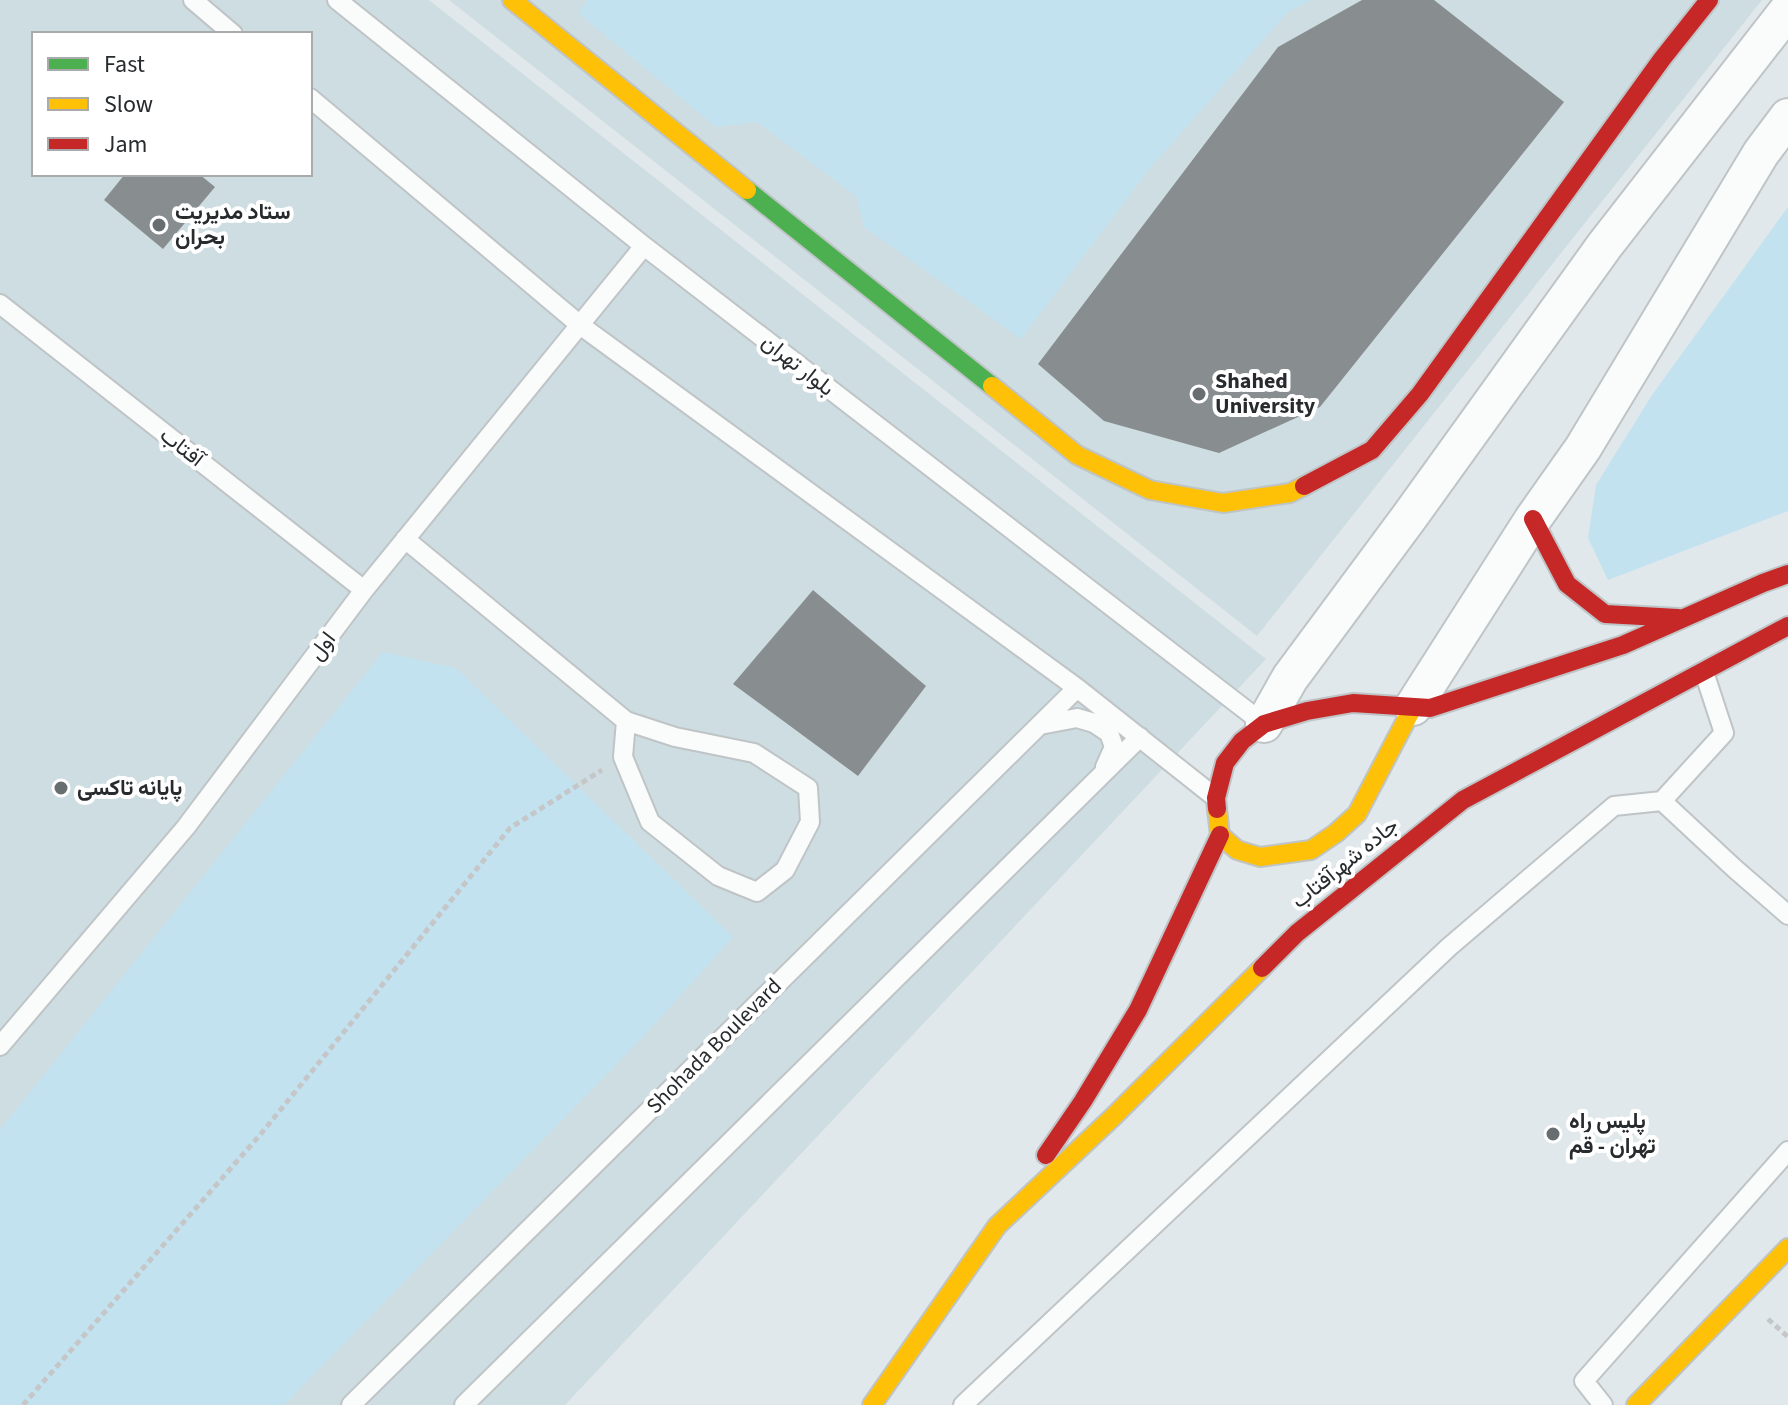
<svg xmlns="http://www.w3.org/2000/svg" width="1788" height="1405" font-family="'Source Sans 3',Vazirmatn,sans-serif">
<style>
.built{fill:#cedde2;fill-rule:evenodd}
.green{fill:#c3e2f0}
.building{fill:#888d8f}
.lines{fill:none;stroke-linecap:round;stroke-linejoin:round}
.lane-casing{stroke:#bfc4c6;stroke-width:22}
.street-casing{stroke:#bfc4c6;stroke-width:40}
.fast-casing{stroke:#bfc4c6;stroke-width:22}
.slow-casing{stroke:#bfc4c6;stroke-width:22}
.jam-casing{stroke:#bfc4c6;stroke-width:22}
.path{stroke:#c4c6c7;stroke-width:5;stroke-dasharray:6 4;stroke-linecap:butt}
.lane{stroke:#fafcfc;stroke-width:18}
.street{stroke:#fafcfc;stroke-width:36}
.fast{stroke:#4caf50;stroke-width:18}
.slow{stroke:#ffc107;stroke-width:18}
.jam{stroke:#c62828;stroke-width:18}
.poi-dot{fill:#686d70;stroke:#fff;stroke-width:3}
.labels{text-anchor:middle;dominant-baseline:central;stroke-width:8;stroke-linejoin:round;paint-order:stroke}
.poi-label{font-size:22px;font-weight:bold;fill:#272b2d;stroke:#fff;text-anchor:start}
.street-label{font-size:22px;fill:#272b2d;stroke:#fff}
</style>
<rect width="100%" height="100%" fill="#e1e8eb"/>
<path class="built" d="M0,0H429L1266,659L565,1405H0ZM34,34H310V174H34Z
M449,0H1762L1257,636Z"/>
<path class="green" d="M588,0H1311L1288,12L1150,168L1021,339L864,227L857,197L757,122L716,127L578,13Z
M1788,207V511L1608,580L1588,538L1596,485L1652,395Z
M383,652L456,668L733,937L643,1037L284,1405H0V1130Z"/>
<path class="building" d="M1362,0H1434L1564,102L1320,407L1219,453L1104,421L1038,364L1278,47Z
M125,174H199L215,187L163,249L104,200Z
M813,590L926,686L858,776L733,684Z"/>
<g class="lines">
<defs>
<path id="lane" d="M193,0L233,34
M337,0L644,246L1264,724
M310,98L580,325L1077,688L1216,798
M0,304L364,590
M405,539L626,721L675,737L754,753L808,788L810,822L785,870L757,892L718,876L650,822L623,757L626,721
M1704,672L1724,733L1662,801L1734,868L1788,915
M1040,725L1077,718L1094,723L1109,733L1114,747L1105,767
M0,1046L186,827L364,590L644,246
M351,1405L1077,688
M464,1405L1140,737
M963,1405L1449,947L1614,806L1662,801
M1603,1405L1584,1381L1788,1151"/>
<path id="street" d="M1413,707L1533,519L1583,448L1761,153L1788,117
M1264,724L1290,678L1410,516L1605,245L1788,10"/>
<path id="fast" d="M747,190L992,386"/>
<path id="slow" d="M512,0L747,190
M992,386L1077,455L1150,490L1223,503L1290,493L1304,486
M1217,809L1220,835L1237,850L1260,857L1311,850L1336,833L1357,814L1413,707
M872,1405L997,1226L1114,1116L1262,968
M1636,1405L1788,1248"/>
<path id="jam" d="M1304,486L1372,450L1420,394L1662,59L1709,0
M1533,519L1567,584L1605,614L1678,618
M1217,809L1216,798L1225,763L1242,741L1264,724L1307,711L1353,703L1430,708L1623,645L1763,583L1788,574
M1262,968L1297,933L1463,800L1788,626
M1046,1155L1083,1101L1138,1010L1220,835"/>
</defs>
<use href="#lane" class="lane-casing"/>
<use href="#street" class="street-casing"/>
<use href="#fast" class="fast-casing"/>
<use href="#slow" class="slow-casing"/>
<use href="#jam" class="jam-casing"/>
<path class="path" d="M1768,1319L1788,1337
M23,1405L260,1135L510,828L602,770"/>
<use href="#lane" class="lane"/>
<use href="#street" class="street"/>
<use href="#fast" class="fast"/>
<use href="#slow" class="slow"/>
<use href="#jam" class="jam"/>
</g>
<g class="poi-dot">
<circle cx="159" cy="225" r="8"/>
<circle cx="1199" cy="394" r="8"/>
<circle cx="61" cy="788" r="8"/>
<circle cx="1553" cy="1134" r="8"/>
</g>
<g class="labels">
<g class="poi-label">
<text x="175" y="212">ستاد مدیریت<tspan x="175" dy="25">بحران</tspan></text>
<text x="1215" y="381">Shahed<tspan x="1215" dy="25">University</tspan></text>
<text x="77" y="788">پایانه تاکسی</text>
<text x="1569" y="1121">پلیس راه<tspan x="1569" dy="25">تهران - قم</tspan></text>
</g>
<g class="street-label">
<text transform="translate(798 365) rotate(38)">بلوار تهران</text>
<text transform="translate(182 447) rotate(38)">آفتاب</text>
<text transform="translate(322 646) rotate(-53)">اول</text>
<text transform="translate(1345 863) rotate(-39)">جاده شهرآفتاب</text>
<text transform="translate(714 1046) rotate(-45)">Shohada Boulevard</text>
</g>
</g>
<rect x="32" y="32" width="280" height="144" fill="#ffffff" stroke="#a9aaab" stroke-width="2"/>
<rect x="48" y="58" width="40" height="12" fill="#4caf50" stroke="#a9aaab" stroke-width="2"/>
<text x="104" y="72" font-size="24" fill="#272b2d">Fast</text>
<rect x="48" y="98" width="40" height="12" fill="#ffc107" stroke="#a9aaab" stroke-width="2"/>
<text x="104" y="112" font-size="24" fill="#272b2d">Slow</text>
<rect x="48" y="138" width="40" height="12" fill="#c62828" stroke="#a9aaab" stroke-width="2"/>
<text x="104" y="152" font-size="24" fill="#272b2d">Jam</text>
</svg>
